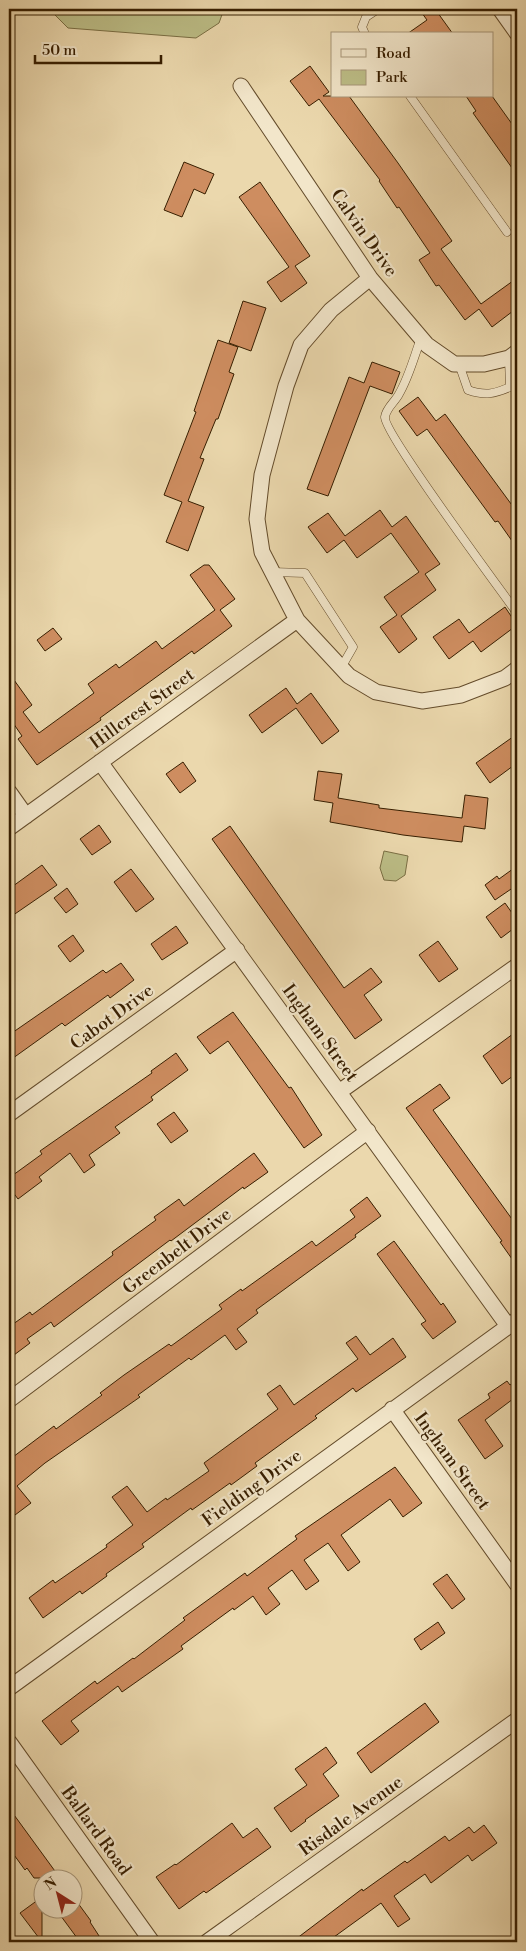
<svg xmlns="http://www.w3.org/2000/svg" width="526" height="1951" font-family="'Libre Bodoni',serif">
<style>
.green{fill:#bcbd86;stroke:#7a6e43}
.building{fill:#ce8d60;stroke:#371e00}
.lines{fill:none;stroke-linecap:round;stroke-linejoin:round}
.service-casing{stroke:#644c2b;stroke-width:9}
.minor-casing{stroke:#644c2b;stroke-width:17}
.service{stroke:#f2e6ca;stroke-width:8}
.minor{stroke:#f2e6ca;stroke-width:15}
.labels{text-anchor:middle;dominant-baseline:central;stroke-width:4.5;stroke-linejoin:round;paint-order:stroke}
.street-label{font-size:18px;fill:#371e00;stroke:#f2e6ca}
</style>
<rect width="100%" height="100%" fill="#ebd8ad"/>
<filter id="stains"><feTurbulence type="fractalNoise" baseFrequency=".004" numOctaves="4"/><feColorMatrix values="0 0 0 0 .2 0 0 0 0 .09 0 0 0 0 .02 0 0 0 .5 -.17"/></filter>
<radialGradient id="worn" r=".72"><stop offset=".6" stop-color="#630" stop-opacity="0"/><stop offset="1" stop-color="#630" stop-opacity=".3"/></radialGradient>
<path class="green" d="M49,9H224L219,23L196,38L68,28Z
M384,851L408,856L405,875L396,881L384,880L380,868Z"/>
<path class="building" d="M419,9H435L453,34H407L427,20Z
M310,66L329,92L323,96H349L398,163L452,241L441,249L481,304L517,278V308L492,327L479,309L465,320L439,285L436,286L419,260L430,253L399,207L397,208L379,181L380,180L319,99L309,106L290,81Z
M466,96H492L517,131V175L473,113L476,111Z
M184,162L214,174L205,194L194,189L182,217L164,210Z
M260,182L310,256L295,266L307,283L281,302L267,282L289,267L239,197Z
M243,301L266,308L251,351L229,343Z
M218,340L238,347L229,372L234,374L218,419H216L200,458L204,459L188,501L204,507L188,551L166,542L182,502L164,495L196,412L194,411Z
M372,362L400,372L392,394L370,386L328,496L307,489L349,377L364,383Z
M418,397L436,421L445,414L517,512V548L498,521L495,522L427,429L417,436L399,411Z
M380,510L392,527L406,516L440,564L425,574L436,590L401,616L417,639L399,653L380,627L397,615L384,597L419,572L391,533L357,558L344,540L327,553L308,527L328,513L345,536Z
M204,565H209L235,599L220,610L232,626L194,654L192,651L100,718L101,720L37,765L18,739L22,736L11,720L9,722V673L32,705L23,712L39,733L94,693L88,684L116,664L119,668L156,641L162,649L215,610L190,575Z
M505,607L517,625L481,652L473,641L449,659L433,637L459,619L469,633Z
M53,628L62,639L45,651L37,640Z
M286,688L297,704L311,693L339,731L322,744L296,708L262,733L249,715Z
M517,734V763L490,783L476,763Z
M183,762L196,781L180,793L166,774Z
M318,771L342,774L338,798L379,805V808L462,818L465,795L488,798L485,829L464,826L462,842L403,835L330,822L333,803L314,800Z
M99,825L111,842L92,855L80,839Z
M230,826L344,988L371,968L382,982L364,995L382,1020L355,1039L212,839Z
M42,865L57,885L9,918V889Z
M517,866V885L495,900L485,885L497,876L499,879Z
M131,869L154,899L136,912L114,882Z
M67,888L78,904L66,913L54,898Z
M505,903L517,920V926L501,938L486,917Z
M176,926L188,943L162,960L151,944Z
M73,935L84,951L70,962L58,946Z
M438,941L458,969L439,982L419,955Z
M121,963L134,980L110,998L108,995L65,1026L62,1023L9,1061V1035L103,970L106,973Z
M233,1012L289,1088L291,1087L322,1135L304,1148L228,1041L210,1054L197,1037Z
M517,1031V1073L502,1084L483,1056Z
M176,1053L188,1070L151,1097L153,1100L115,1127L120,1133L89,1155L95,1165L84,1173L70,1153L39,1177L42,1181L18,1199L9,1187V1178L42,1154L40,1151L152,1073L151,1071Z
M440,1084L450,1098L433,1110L517,1226V1266L500,1242L502,1241L406,1108Z
M174,1112L188,1131L171,1143L157,1124Z
M254,1153L268,1172L244,1189L243,1187L171,1241L170,1240L54,1327L51,1322L27,1339L30,1343L14,1355L9,1347V1327L30,1312L32,1315L113,1255L112,1252L156,1220L154,1217L179,1199L184,1206Z
M367,1197L381,1216L355,1235L356,1237L256,1310L258,1313L237,1329L247,1342L236,1350L225,1335L191,1360L189,1358L138,1395L140,1397L45,1463L17,1486L31,1503L15,1515L9,1506V1460L54,1426L56,1429L102,1395L100,1393L124,1375L169,1344L171,1346L222,1309L219,1305L241,1289L242,1291L312,1241L316,1246L355,1217L350,1210Z
M394,1241L441,1305L443,1303L456,1322L433,1339L421,1324L426,1321L377,1254Z
M356,1336L370,1355L393,1338L406,1357L356,1392L353,1388L341,1397L315,1416L317,1418L255,1463L257,1466L231,1485L230,1483L192,1510L191,1508L142,1544L144,1547L106,1574L107,1576L82,1594L80,1591L43,1618L29,1598L53,1580L55,1583L107,1547L106,1545L133,1525L112,1497L127,1486L147,1512L166,1498L167,1500L209,1471L204,1463L278,1409L267,1394L280,1385L294,1405L358,1359L346,1343Z
M517,1380V1396L485,1420L503,1446L485,1459L458,1420L490,1398L488,1394L507,1381L510,1385Z
M395,1467L422,1503L403,1517L390,1499L341,1535L360,1562L348,1571L328,1543L304,1560L319,1581L306,1590L292,1570L268,1588L280,1604L266,1615L253,1596L234,1610L233,1608L181,1646L183,1649L122,1692L118,1686L71,1721L79,1731L61,1745L42,1721L95,1681L97,1684L133,1658L134,1659L185,1620L183,1618L245,1573L247,1576L297,1539L295,1536Z
M447,1574L465,1599L452,1609L433,1584Z
M438,1622L445,1633L421,1650L414,1639Z
M425,1703L439,1722L371,1773L357,1753Z
M326,1747L337,1763L323,1774L339,1796L305,1820L306,1821L291,1832L274,1808L307,1785L295,1769Z
M9,1808L60,1878H34L27,1868L25,1870L9,1848Z
M232,1823L243,1838L257,1828L271,1847L206,1893L204,1891L179,1909L156,1877L175,1864L176,1865Z
M484,1825L497,1843L472,1861L468,1855L431,1883L425,1874L394,1896L410,1919L398,1927L381,1903L334,1937L337,1942H292L362,1889L363,1891L405,1861L407,1863L445,1836L449,1841L469,1827L474,1833Z
M72,1895L91,1921L90,1922L103,1942H80L55,1908H72Z
M42,1897V1942L20,1913Z"/>
<g class="lines">
<defs>
<path id="service" d="M365,34L362,27L366,17L378,9
M410,96L507,232
M421,338C414,357 409,377 399,394C395,402 386,408 385,417C383,432 500,589 517,613
M459,364L468,390C485,396 494,394 510,387L509,358
M272,572L305,573L353,647L341,668"/>
<path id="minor" d="M500,9L517,33
M241,86L370,278L427,345L454,364H484L509,358L517,352
M370,278L331,310L301,345L286,386L262,475L257,519L262,552L297,620L349,676L376,692L422,701L461,695L505,678L517,669
M100,762L508,1326
M9,792L26,816
M9,828L297,620
M339,1092L517,966
M9,1114L237,950
M9,1400L368,1131
M392,1409L517,1584
M9,1688L517,1320
M9,1742L152,1942
M207,1942L517,1720"/>
</defs>
<use href="#service" class="service-casing"/>
<use href="#minor" class="minor-casing"/>
<use href="#service" class="service"/>
<use href="#minor" class="minor"/>
</g>
<g class="labels">
<g class="street-label">
<text transform="translate(364 233) rotate(55)">Calvin Drive</text>
<text transform="translate(142 709) rotate(-36)">Hillcrest Street</text>
<text transform="translate(112 1017) rotate(-36)">Cabot Drive</text>
<text transform="translate(320 1033) rotate(54)">Ingham Street</text>
<text transform="translate(177 1251) rotate(-37)">Greenbelt Drive</text>
<text transform="translate(452 1461) rotate(54)">Ingham Street</text>
<text transform="translate(252 1488) rotate(-36)">Fielding Drive</text>
<text transform="translate(351 1816) rotate(-36)">Risdale Avenue</text>
<text transform="translate(96 1831) rotate(54)">Ballard Road</text>
</g>
</g>
<rect width="526" height="1951" fill="none" stroke="#ebd8ad" stroke-width="30"/>
<rect x="10" y="10" width="506" height="1931" fill="none" stroke="#371e00" stroke-width="2.5"/>
<rect x="15" y="15" width="496" height="1921" fill="none" stroke="#371e00"/>
<rect x="331" y="32" width="162" height="65" fill="#f2e6ca" stroke="#a79679"/>
<rect x="341" y="49" width="25" height="8" fill="#f2e6ca" stroke="#a79679"/>
<text x="376" y="58" font-size="15" fill="#371e00">Road</text>
<rect x="341" y="70" width="25" height="15" fill="#bcbd86" stroke="#a79679"/>
<text x="376" y="82" font-size="15" fill="#371e00">Park</text>
<g transform="translate(58 1894) rotate(324)"><circle r="24" fill="#f2e6ca" stroke="#a79679"/>
<path d="M0-4L9 19L0 12L-9 19Z" fill="#8f2418"/>
<text y="-8" font-size="14" font-weight="bold" text-anchor="middle" fill="#371e00">N</text>
</g>
<path d="M35 55v8h126v-8" fill="none" stroke="#371e00" stroke-width="2.5"/>
<text x="42" y="55" font-size="15" fill="#371e00" stroke="#f2e6ca" stroke-width="4" paint-order="stroke">50 m</text>
<rect width="100%" height="100%" filter="url(#stains)"/>
<rect width="100%" height="100%" fill="url(#worn)"/>
</svg>
